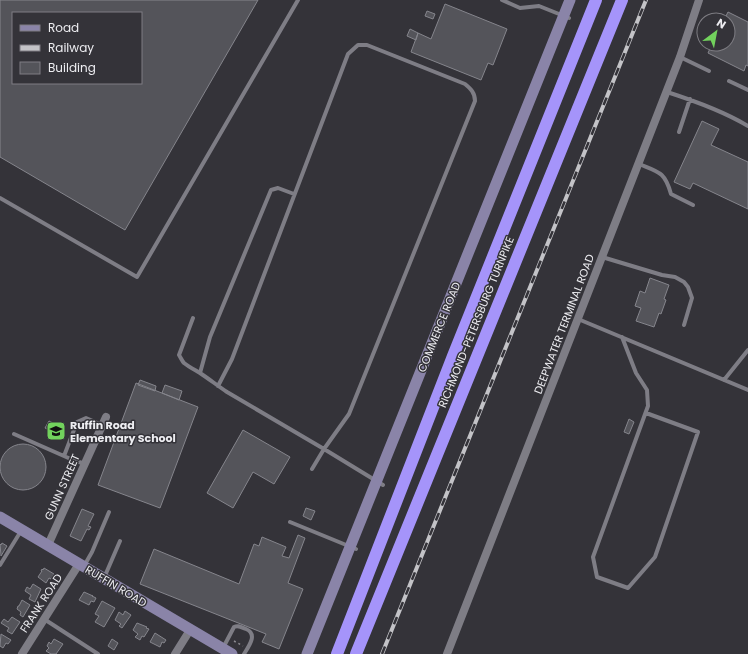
<svg xmlns="http://www.w3.org/2000/svg" width="748" height="654" font-family="Poppins,sans-serif">
<style>
.building{fill:#54545a;stroke:#85858c;fill-rule:evenodd}
.lines{fill:none;stroke-linecap:round;stroke-linejoin:round}
.path{stroke:#8c8b91;stroke-width:1.5;stroke-dasharray:2 3;stroke-linecap:butt}
.lane{stroke:#7e7d85;stroke-width:4}
.street{stroke:#7e7d85;stroke-width:8}
.secondary{stroke:#8a84a8;stroke-width:11}
.highway{stroke:#a594fa;stroke-width:12}
.rail-casing{stroke:#c3c3c7;stroke-width:4}
.rail{stroke:#343339;stroke-width:2.5;stroke-dasharray:8;stroke-linecap:butt}
.labels{text-anchor:middle;dominant-baseline:central;stroke-width:3;stroke-linejoin:round;paint-order:stroke}
.street-label{font-size:11px;fill:#ededf1;stroke:#343339}
.poi-label{font-size:11px;font-weight:bold;fill:#ededf1;stroke:#343339;text-anchor:start}
</style>
<rect width="100%" height="100%" fill="#343339"/>
<path class="building" d="M0,0H258L125,230L0,157ZM13,13H141V83H13Z
M445,4L507,29L493,65L488,63L481,80L411,52L418,33L431,39Z
M427,11L435,14L433,19L425,16Z
M728,12L748,22V66L746,65L744,71L708,53L712,44H728V20H724Z
M410,29L418,33L416,40L407,36Z
M702,121L719,129L711,145L748,162V209L693,183L690,189L674,182Z
M650,278L669,285L664,299L666,300L661,314L659,313L654,327L636,321L641,308L635,306L640,291L645,293Z
M140,380L156,386L155,391L138,385Z
M136,383L198,407L160,508L98,485Z
M165,385L182,391L179,400L162,393Z
M629,419L634,422L629,434L624,432Z
M49,421L56,424L53,432L45,428Z
M243,430L290,457L274,484L253,472L233,508L207,493Z
M0 467a23 23 0 1 1 46 0a23 23 0 1 1-46 0Z
M306,508L315,511L311,520L303,516Z
M82,509L94,514L88,526L91,527L89,530L87,529L81,541L70,536Z
M298,535L305,538L288,583L303,589L279,649L262,642L266,634L140,584L154,549L239,584L254,544L259,546L262,537L286,547L282,556L289,558Z
M2,543L7,546L1,556L0,544L1,545Z
M44,568L54,574L51,579L49,578L46,583L38,577L42,571H41L42,569L43,570Z
M33,584L41,589L35,602L29,599L31,595L25,591L27,587L30,589Z
M84,592L93,596H92L96,598L94,602L91,601L89,605L79,600Z
M22,600L30,605L23,617L20,615L21,612L17,609L18,606H19Z
M102,601L115,608L104,627L95,622L99,616L95,614Z
M125,611L131,615L122,628L119,626L121,624L115,620L119,612L123,615Z
M12,617L20,622L12,634L7,631L9,628L1,623L4,619L8,622Z
M137,623L147,627L146,628L149,629L144,637L142,636L140,640L135,637L138,634L133,630Z
M155,633L166,640L164,643L162,642L160,647L150,642Z
M1,634L11,640L8,644L6,643L3,648L0,646Z
M54,639L63,644L56,654H51L46,651L49,648L47,646L49,642L51,644Z
M112,639L118,643L114,650L108,646Z"/>
<g class="lines">
<path class="path" d="M234,641L243,646"/>
<path class="lane" d="M502,0L520,8L539,6L569,18
M680,57L709,71
M729,81L748,90
M667,92C695,101 723,111 748,126
M679,132L690,99
M639,164C659,172 665,172 671,194L693,205
M0,198L137,277L298,0
M602,257L662,275L675,277L684,282L688,287L692,298L684,325
M193,318L179,355C181,358 182,361 184,363C189,367 195,370 200,373C209,379 218,386 227,392L324,449L349,414L475,101C475,93 471,89 465,84L367,45H358L348,54L232,359L218,386
M578,319L748,390
M622,337L636,373L647,390L648,406L593,557L597,577L628,588L655,557L698,432L646,413
M200,373L210,337L271,190L278,188L294,194
M724,380L748,350
M14,434L73,460L85,464
M64,456L77,422L86,418L102,425
M312,469L324,449L383,485
M290,522L356,549
M0,565L21,531
M84,566L92,552L109,512
M104,578L120,541
M44,619L98,654
M223,648L234,627C238,625 241,627 246,629C258,634 249,646 244,654"/>
<path class="street" d="M48,545L106,417
M22,654L79,564
M175,654L190,630
M447,654L680,57L699,0"/>
<path class="secondary" d="M0,517L232,654
M307,654L570,0"/>
<path class="highway" d="M337,654L453,356L596,0
M356,654L622,0"/>
<defs>
<path id="rail" d="M382,654L646,0"/>
</defs>
<use href="#rail" class="rail-casing"/>
<use href="#rail" class="rail"/>
</g>
<defs>
<symbol id="school-square" viewBox="-11 -11 22 22"><rect x="-9" y="-9" width="18" height="18" rx="4" fill="#72d25d" stroke="#343339"/><path d="M0-5L7-2L0 1L-7-2ZM-4 1L0 2.5L4 1V4Q0 6-4 4Z" fill="#111"/></symbol>
</defs>
<g fill-rule="evenodd">
<use href="#school-square" x="45" y="420" width="22" height="22"/>
</g>
<g class="labels">
<g class="street-label">
<text transform="translate(476 322) rotate(-68)">RICHMOND-PETERSBURG TURNPIKE</text>
<text transform="translate(564 324) rotate(-69)">DEEPWATER TERMINAL ROAD</text>
<text transform="translate(439 327) rotate(-68)">COMMERCE ROAD</text>
<text transform="translate(62 487) rotate(-66)">GUNN STREET</text>
<text transform="translate(116 586) rotate(31)">RUFFIN ROAD</text>
<text transform="translate(41 603) rotate(-57)">FRANK ROAD</text>
</g>
<g class="poi-label">
<text x="70" y="425">Ruffin Road<tspan x="70" dy="13">Elementary School</tspan></text>
</g>
</g>
<rect x="12" y="12" width="130" height="72" fill="#343339" stroke="#7e7d83"/>
<rect x="20" y="25" width="20" height="6" fill="#8a84a8" stroke="#7e7d83"/>
<text x="48" y="32" font-size="12" fill="#ededf1">Road</text>
<rect x="20" y="45" width="20" height="6" fill="#c3c3c7" stroke="#7e7d83"/>
<text x="48" y="52" font-size="12" fill="#ededf1">Railway</text>
<rect x="20" y="62" width="20" height="12" fill="#54545a" stroke="#7e7d83"/>
<text x="48" y="72" font-size="12" fill="#ededf1">Building</text>
<g transform="translate(716 32) rotate(32)"><circle r="19" fill="#343339" stroke="#7e7d83"/>
<path d="M0-3L7 15L0 10L-7 15Z" fill="#72d25d"/>
<text y="-6" font-size="11" font-weight="bold" text-anchor="middle" fill="#ededf1">N</text>
</g>
</svg>
